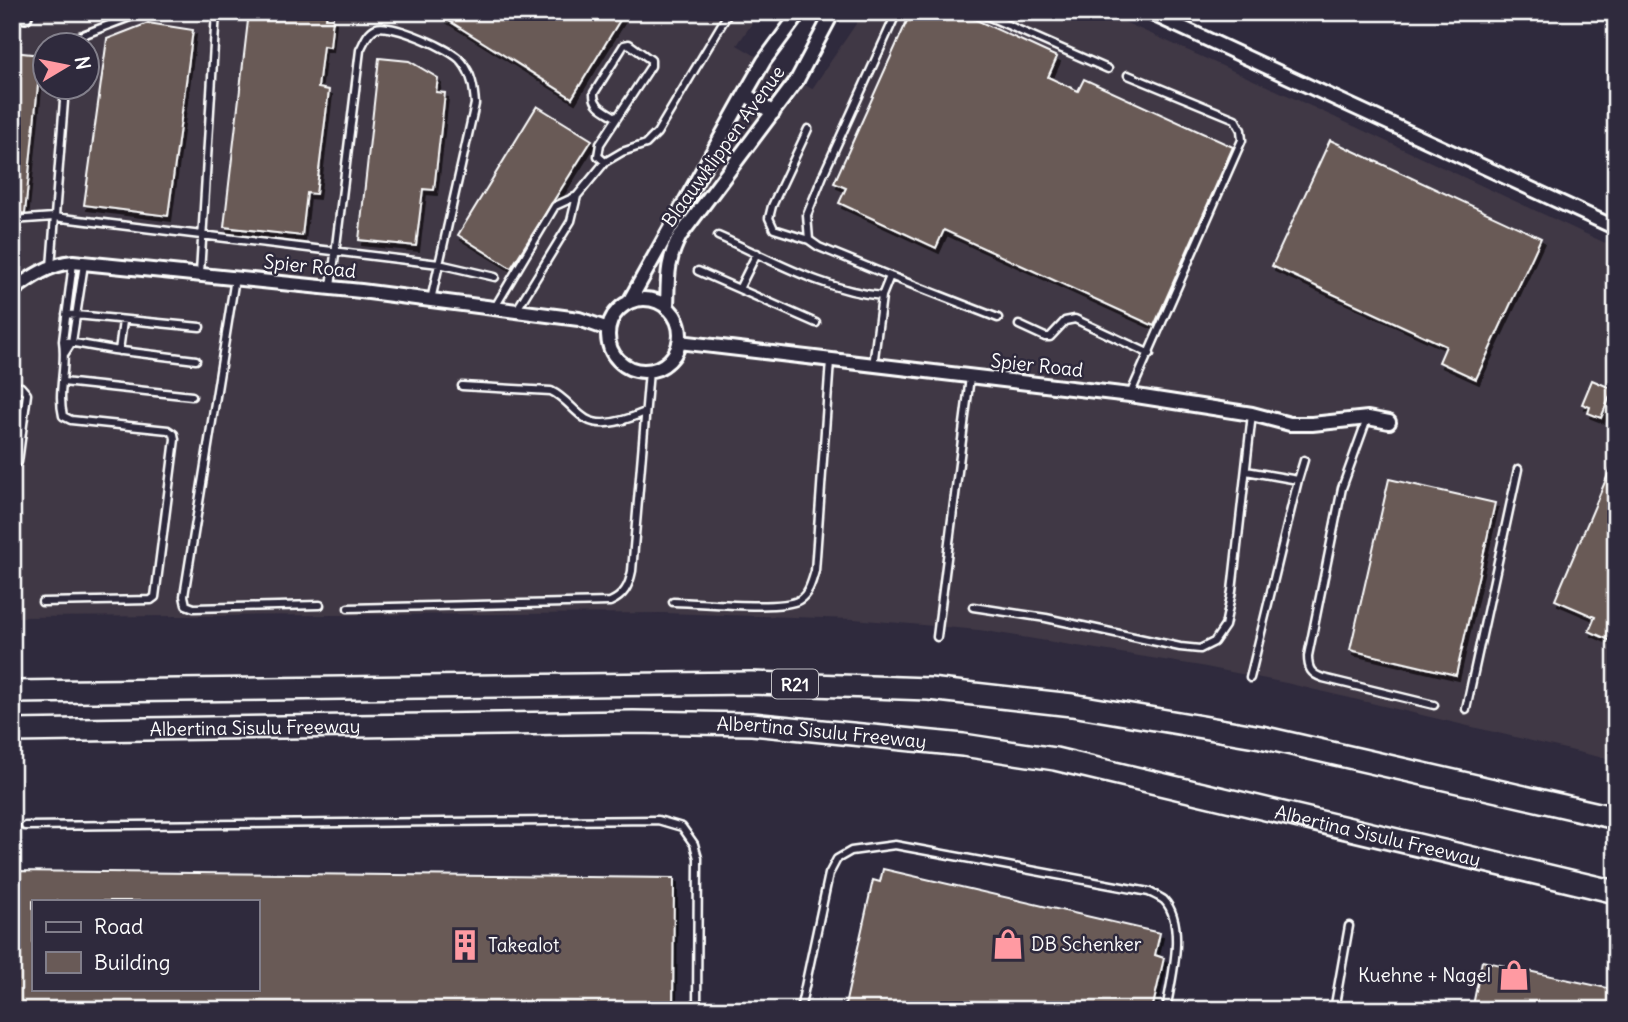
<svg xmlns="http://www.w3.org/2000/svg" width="1628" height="1022" font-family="Delius,sans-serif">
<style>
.built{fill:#403845;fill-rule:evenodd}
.building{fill:#695a57;stroke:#fff;stroke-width:2;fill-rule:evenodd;filter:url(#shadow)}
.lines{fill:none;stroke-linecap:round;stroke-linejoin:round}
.lane-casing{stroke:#fff;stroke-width:11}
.street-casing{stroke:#fff;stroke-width:18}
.highway-casing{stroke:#fff;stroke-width:26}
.lane{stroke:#2f2a3d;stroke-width:6}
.street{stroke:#2f2a3d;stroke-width:12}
.highway{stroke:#2f2a3d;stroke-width:21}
.labels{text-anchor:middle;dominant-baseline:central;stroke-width:5;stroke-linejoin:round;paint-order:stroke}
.shield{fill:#2f2a3d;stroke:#c1bfc5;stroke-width:2}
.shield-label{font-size:18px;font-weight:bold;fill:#fff}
.street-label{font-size:19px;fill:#fff;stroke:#2f2a3d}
.poi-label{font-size:19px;fill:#fff;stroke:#2f2a3d;text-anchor:start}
</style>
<defs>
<filter id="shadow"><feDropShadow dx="3" dy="5" stdDeviation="0" flood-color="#0009"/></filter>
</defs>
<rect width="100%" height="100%" fill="#2f2a3d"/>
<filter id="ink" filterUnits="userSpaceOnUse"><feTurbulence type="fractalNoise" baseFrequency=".0143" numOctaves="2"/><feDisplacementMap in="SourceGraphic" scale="14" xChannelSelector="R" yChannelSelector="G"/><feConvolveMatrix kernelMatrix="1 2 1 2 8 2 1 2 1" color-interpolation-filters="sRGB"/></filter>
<g filter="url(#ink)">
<path class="built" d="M57,12H760L737,45L812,89L864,12H1102L1289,96L1616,248V761L1286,683L1201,666L979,630L854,619L664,613L12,617V30ZM46,46H88V88H46Z"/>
<path class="building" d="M249,12H327L326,18H333L330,47L323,46L318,88L329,90L316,194L307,193L302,236L224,227Z
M435,12H625L572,98Z
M911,12H959L1057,57L1048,77L1078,91L1084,79L1233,147L1154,326L944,230L936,248L839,203L846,188L834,183Z
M148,23L193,30L168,216L84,205L107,39Z
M12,52L41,55L25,213L14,214H12Z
M379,58L409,61L438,78L436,92L445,93L434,190L423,189L416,246L359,240Z
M537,106L592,140L511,268L458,235Z
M1330,140L1541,238L1476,379L1439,362L1446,346L1272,266Z
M1592,380L1613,389L1601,418L1588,413L1590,407L1582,404Z
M1616,456V643L1589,631L1595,617L1555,600Z
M1389,479L1495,503L1456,675L1350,650Z
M883,869L1160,933L1155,955L1164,958L1152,1010H844L873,880L880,882Z
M12,871L674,878L673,1010H12ZM33,901H257V989H33Z
M1482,961L1616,990V1010H1472Z"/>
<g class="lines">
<defs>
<path id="lane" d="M978,12L1108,69
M73,46L80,36L143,12
M1128,75L1235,119L1241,130L1242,140L1130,395
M808,129L772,206L769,218L774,229L809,240
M605,162L598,156L600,144L651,66V60L629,44L624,45L594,93C593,107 607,111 617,118
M12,220L54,217L439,264L495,277
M718,236C771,259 824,291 882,296
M51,267L65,88
M698,271L739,289L757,253
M200,273L216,12
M890,276L998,318
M235,278L184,596L186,605L194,608L320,605
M331,287L360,50C364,43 367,32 376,28C391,23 453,49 462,62C472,74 474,89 475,104L431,300
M739,289L816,323
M495,307L555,206L577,196L605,162L622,152L646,144L657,133L729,12
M516,311L571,221L577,196
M66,314L200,327
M1019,325L1045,337H1050L1065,321L1075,319L1150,354
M63,341L114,350L196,360
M119,351L123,321
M65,353L72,342L84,264
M873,366L882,296L890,276L819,247L809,240L807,215L824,173L897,12
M63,382L192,396
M12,386L21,387L27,394L18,462
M462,386L551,391C566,398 573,411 586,419C603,429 629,419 645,412
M1367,419L1342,488L1308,656C1308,669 1311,674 1323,678L1434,705
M1246,471L1298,480L1250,678
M1298,480L1304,460
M42,602L151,600L155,597L175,439L174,434L168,430L71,420L63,416C57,392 67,366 63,341L73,263
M673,602C697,602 782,611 799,600C809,594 812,581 815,571L830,361
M973,607L1046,618L1180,647L1200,649L1214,642L1225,626L1232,591L1252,414
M348,608L610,602C624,596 629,586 632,571L649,371
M937,637L970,377
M1466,709L1518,469
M25,826L658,820L682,827L694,844L698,858L697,1010
M800,1010L829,874L837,859L851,851L895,845L1149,892C1153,894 1160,897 1164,900C1187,924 1171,981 1166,1010
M1334,1010L1349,926"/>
<path id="street" d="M24,12L25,16
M1148,12L1616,228
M745,94L773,113
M12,291C31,277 50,264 73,262L361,291L579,319L608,329
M608 335a36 36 0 1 1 72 0a36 36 0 1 1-72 0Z
M629,302L745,94L764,61L800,12
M667,308C668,279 666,262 680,236L797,80L833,12
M679,342L1130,395L1252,414L1290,424H1312L1368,418L1389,422"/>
<g id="highway">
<path d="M12,692L751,683L929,689L1072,705L1261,737L1616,818"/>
<path id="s1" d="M12,731L633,722L752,724L963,745L1055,759L1616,892"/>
</g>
</defs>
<use href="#lane" class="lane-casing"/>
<use href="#street" class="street-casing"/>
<use href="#highway" class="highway-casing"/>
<use href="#lane" class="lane"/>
<use href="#street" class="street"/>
<use href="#highway" class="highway"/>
</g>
</g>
<defs>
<symbol id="shop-bare" viewBox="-9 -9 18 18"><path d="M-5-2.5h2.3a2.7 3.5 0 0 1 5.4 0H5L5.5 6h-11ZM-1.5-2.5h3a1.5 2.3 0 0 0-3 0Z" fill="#ff9aa2" stroke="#2f2a3d" stroke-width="2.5" paint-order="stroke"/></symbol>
<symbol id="building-bare" viewBox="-9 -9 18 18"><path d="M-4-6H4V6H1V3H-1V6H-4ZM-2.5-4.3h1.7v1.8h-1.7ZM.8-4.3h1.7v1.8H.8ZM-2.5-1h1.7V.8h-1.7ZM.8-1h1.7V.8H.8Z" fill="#ff9aa2" stroke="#2f2a3d" stroke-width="2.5" paint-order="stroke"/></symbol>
</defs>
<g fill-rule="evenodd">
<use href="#shop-bare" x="986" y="922" width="44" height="44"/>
<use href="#building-bare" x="443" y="923" width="44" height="44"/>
<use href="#shop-bare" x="1492" y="953" width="44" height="44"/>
</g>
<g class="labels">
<rect class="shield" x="772" y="669.5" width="46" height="29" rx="5"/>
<g class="shield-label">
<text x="795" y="684">R21</text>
</g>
<g class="street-label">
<text transform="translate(723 146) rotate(-54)">Blaauwklippen Avenue</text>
<text transform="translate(310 266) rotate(6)">Spier Road</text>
<text transform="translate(1037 365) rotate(6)">Spier Road</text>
<text stroke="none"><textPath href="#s1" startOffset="243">Albertina Sisulu Freeway</textPath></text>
<text stroke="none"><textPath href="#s1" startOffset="810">Albertina Sisulu Freeway</textPath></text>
<text stroke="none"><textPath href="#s1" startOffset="1377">Albertina Sisulu Freeway</textPath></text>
</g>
<g class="poi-label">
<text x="1031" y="944">DB Schenker</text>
<text x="488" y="945">Takealot</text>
<text x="1491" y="975" text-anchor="end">Kuehne + Nagel</text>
</g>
</g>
<rect width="1628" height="1022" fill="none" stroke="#2f2a3d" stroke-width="42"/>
<rect x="21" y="21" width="1586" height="980" fill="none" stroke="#fff" stroke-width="2.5" filter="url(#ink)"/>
<rect x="32" y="900" width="228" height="91" fill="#2f2a3d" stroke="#827f8b" stroke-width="2"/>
<rect x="46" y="922" width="35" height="10" fill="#2f2a3d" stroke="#827f8b" stroke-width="2"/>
<text x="94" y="934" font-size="21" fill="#ffffff">Road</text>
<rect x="46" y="952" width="35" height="21" fill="#695a57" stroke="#827f8b" stroke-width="2"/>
<text x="94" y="970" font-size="21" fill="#ffffff">Building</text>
<g transform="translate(66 66) rotate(80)"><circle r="33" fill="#2f2a3d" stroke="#827f8b" stroke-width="2"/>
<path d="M0-5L12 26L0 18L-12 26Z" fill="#ff9aa2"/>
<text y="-10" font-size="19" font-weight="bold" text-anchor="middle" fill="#ffffff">N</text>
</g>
</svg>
